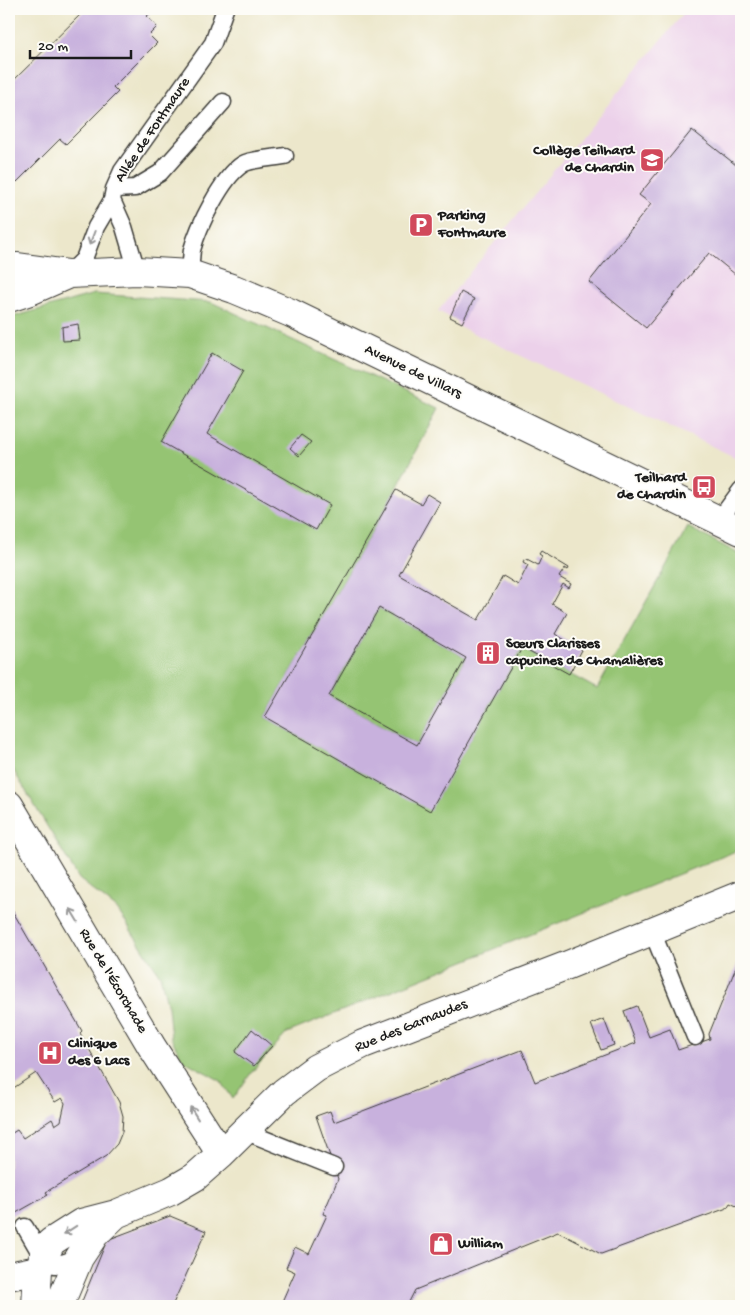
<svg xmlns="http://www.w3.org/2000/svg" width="750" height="1315" font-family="'Gochi Hand',sans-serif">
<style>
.built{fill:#ecd1ea}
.green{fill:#95c473;stroke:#587048}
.building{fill:#c8b1dd;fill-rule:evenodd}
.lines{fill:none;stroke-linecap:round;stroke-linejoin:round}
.service-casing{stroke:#3b3a36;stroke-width:19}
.minor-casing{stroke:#3b3a36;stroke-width:30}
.service{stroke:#fff;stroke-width:16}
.minor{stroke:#fff;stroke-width:28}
.oneway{stroke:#999}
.labels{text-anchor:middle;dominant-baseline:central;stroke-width:4;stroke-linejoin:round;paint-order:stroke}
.street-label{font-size:15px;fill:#1c1c1c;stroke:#fdfcf7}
.poi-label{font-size:15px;font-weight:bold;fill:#1c1c1c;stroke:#fdfcf7;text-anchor:start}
</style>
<rect width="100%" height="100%" fill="#fdfcf7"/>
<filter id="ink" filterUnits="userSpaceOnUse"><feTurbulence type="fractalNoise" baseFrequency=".02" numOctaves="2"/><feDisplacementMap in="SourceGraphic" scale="10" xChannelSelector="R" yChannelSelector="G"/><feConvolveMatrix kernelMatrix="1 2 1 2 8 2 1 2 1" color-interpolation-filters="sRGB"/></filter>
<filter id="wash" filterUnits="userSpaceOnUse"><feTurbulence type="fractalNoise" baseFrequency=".0096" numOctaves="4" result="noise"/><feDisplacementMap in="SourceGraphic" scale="20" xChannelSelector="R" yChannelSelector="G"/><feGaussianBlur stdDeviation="1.12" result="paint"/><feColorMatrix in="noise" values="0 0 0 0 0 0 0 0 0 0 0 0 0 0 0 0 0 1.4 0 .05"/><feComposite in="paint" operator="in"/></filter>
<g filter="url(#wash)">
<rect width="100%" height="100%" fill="#ece7cb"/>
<path class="built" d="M687,9H741V460L456,325L457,321L438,311Z"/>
<path class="green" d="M94,294L211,302L439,408L396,490L265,717L430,810L522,648L597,689L688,527L741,555V849L287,1033L251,1073L233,1099L221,1081L183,1060L171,1038L168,1007L160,975L117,909L79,879L9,763V318Z
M379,608L466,658L417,745L329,696Z"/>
<g id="blocks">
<path class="building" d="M86,9H155L147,16L157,27L149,35L157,43L113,87L118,92L66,144L60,139L17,182L9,174V85Z
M692,130L741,169V279L709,253L646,328L589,282L651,204L639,195Z
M461,292L474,299L462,323L450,317Z
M78,324L80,340L63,341L62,327Z
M212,353L243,371L207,434L330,505L316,530L161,442Z
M301,435L311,442L299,456L290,448Z
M396,490L421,504L427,494L440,502L399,575L478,620L503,576L518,585L528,565L523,562L525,558L538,565L542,556L539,554L541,551L569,568L568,570L565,568L559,577L571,584L569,588L563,584L552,604L567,613L555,634L582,650L569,674L522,648L430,811L265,717ZM379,608L466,658L417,745L329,696Z
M9,905L82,1031L80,1033L119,1102L123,1116L122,1132L117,1144L106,1156L46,1192L48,1195L9,1217V1135L17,1130L23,1138L52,1119L55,1125L61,1121L65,1103L62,1098L55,1102L36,1073L9,1091Z
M741,955V1208L730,1203L727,1208L601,1254L558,1232L415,1290L407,1306H280L295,1272L286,1268L295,1247L309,1254L327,1215L323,1214L338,1179L316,1116L330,1111L334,1122L522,1050L535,1082L636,1043L624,1011L637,1006L649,1037L670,1029L678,1050L710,1039L709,1034Z
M604,1019L614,1045L601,1050L591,1024Z
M252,1029L272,1046L254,1066L235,1052Z
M170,1216L206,1231L172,1306H80L107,1240Z"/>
</g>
</g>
<g filter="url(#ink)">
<use href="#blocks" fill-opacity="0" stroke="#3b3a36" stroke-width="1"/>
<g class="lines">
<defs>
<path id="service" d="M114,189L135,188L160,173L223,102
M112,200L124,227L137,271
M69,274L84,259L96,227L112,200L114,189L122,171L213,43L225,9
M190,274C191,266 191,258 192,250C198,227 222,177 243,164C251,159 274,158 285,156
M719,520L741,490
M652,931L695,1037
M244,1131L334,1167
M25,1227L43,1258L55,1265L79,1258"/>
<path id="minor" d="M9,268L18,267L69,274L137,271L190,274L234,289L291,313L741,531
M9,298L30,291L69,274
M9,805L152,1047L221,1154
M9,1276L38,1270
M36,1306L38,1270L51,1242L81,1223L116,1214L171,1191L195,1177L221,1154L284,1092L316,1068L363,1044L568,965L741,895
M59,1306L79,1258L95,1234L116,1214"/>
</defs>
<use href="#service" class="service-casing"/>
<use href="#minor" class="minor-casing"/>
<use href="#service" class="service"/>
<use href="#minor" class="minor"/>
</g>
<defs><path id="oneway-shaft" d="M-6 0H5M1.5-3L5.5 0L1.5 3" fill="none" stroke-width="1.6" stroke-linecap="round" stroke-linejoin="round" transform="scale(1.25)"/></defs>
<g class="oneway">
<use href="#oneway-shaft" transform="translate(92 238) rotate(111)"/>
<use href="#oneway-shaft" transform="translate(74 915) rotate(-121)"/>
<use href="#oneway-shaft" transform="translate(194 1113) rotate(-122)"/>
<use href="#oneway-shaft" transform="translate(70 1230) rotate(147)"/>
</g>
</g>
<defs>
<symbol id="school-square" viewBox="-11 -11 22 22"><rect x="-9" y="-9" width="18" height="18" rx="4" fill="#d1495b" stroke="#fdfcf7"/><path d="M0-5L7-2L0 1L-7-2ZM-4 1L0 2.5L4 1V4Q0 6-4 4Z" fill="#fff"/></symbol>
<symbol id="parking-square" viewBox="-11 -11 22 22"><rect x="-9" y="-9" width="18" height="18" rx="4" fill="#d1495b" stroke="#fdfcf7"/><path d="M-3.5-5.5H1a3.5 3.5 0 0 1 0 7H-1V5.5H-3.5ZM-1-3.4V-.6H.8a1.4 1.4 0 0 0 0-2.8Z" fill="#fff"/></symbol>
<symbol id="bus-square" viewBox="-11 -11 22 22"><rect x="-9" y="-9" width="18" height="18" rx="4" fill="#d1495b" stroke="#fdfcf7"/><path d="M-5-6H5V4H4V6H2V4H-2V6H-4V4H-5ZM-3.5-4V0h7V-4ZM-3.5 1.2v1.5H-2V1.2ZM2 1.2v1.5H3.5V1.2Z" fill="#fff"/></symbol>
<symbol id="building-square" viewBox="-11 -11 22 22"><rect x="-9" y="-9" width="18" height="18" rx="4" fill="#d1495b" stroke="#fdfcf7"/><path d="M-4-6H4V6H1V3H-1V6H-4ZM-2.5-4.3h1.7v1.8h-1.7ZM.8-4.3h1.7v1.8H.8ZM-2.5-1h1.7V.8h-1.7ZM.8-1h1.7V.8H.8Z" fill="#fff"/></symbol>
<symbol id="hospital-square" viewBox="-11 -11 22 22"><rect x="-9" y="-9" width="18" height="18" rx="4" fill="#d1495b" stroke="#fdfcf7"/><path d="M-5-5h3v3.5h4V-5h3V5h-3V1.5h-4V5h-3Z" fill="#fff"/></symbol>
<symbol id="shop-square" viewBox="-11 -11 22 22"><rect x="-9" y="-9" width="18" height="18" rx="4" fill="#d1495b" stroke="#fdfcf7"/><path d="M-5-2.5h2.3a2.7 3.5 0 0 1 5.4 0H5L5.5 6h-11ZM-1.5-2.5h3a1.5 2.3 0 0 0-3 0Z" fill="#fff"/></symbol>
</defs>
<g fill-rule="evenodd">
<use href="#school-square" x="638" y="146" width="28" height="28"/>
<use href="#parking-square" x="407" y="211" width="28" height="28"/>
<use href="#bus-square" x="690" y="473" width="28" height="28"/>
<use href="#building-square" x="474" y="639" width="28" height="28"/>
<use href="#hospital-square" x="36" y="1039" width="28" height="28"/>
<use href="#shop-square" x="427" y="1230" width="28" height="28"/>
</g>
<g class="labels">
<g class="street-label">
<text transform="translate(153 130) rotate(-56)">Allée de Fontmaure</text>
<text transform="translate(413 372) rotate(26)">Avenue de Villars</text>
<text transform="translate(113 981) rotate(59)">Rue de l'Écorchade</text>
<text transform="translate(411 1026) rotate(-22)">Rue des Garnaudes</text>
</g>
<g class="poi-label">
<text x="634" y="151" text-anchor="end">Collège Teilhard<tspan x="634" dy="17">de Chardin</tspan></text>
<text x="438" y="216">Parking<tspan x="438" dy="17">Fontmaure</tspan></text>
<text x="686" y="478" text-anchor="end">Teilhard<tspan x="686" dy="17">de Chardin</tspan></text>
<text x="506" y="644">Sœurs Clarisses<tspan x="506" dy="17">capucines de Chamalières</tspan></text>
<text x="68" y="1044">Clinique<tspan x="68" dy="17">des 6 Lacs</tspan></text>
<text x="458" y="1244">William</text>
</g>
</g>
<rect width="750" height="1315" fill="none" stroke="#fdfcf7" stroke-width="30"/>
<path d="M30 50v8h101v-8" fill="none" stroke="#1c1c1c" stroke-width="2.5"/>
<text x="38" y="50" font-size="15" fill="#1c1c1c" stroke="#fdfcf7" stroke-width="4" paint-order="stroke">20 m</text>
</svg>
